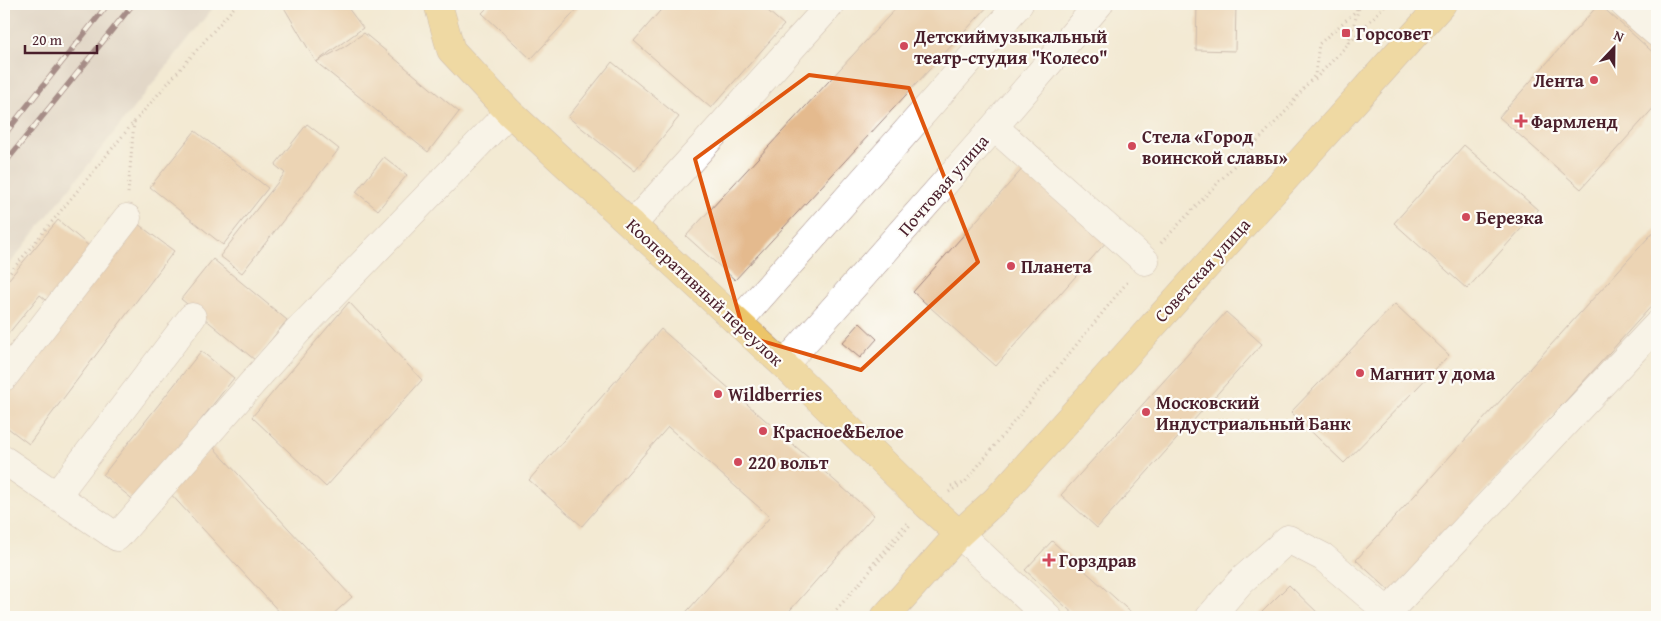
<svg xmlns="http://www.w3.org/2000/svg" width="1661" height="621" font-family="'Gentium Book Plus',serif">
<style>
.industrial{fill:#cec1b9}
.building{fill:#e4ba8e}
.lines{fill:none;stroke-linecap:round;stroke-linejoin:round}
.minor-casing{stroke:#9e847f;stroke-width:29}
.major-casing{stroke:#9e847f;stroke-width:29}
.path{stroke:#9e847f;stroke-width:3;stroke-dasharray:1 4;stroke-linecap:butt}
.minor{stroke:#fff;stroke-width:28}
.major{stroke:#ecc569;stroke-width:28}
.rail-casing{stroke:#4a1f2b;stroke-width:5.5}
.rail{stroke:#fdfcf7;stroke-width:4;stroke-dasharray:11;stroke-linecap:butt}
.marked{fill:none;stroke:#e0560e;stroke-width:4;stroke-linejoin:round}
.poi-dot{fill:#d1495b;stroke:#fdfcf7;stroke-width:2}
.labels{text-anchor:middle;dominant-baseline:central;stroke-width:4.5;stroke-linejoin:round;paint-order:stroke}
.poi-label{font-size:18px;font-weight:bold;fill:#4a1f2b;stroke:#fdfcf7;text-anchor:start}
.street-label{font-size:18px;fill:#4a1f2b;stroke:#fdfcf7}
</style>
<rect width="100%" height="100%" fill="#fdfcf7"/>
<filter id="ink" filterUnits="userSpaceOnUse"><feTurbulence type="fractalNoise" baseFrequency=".02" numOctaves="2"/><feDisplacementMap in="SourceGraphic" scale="10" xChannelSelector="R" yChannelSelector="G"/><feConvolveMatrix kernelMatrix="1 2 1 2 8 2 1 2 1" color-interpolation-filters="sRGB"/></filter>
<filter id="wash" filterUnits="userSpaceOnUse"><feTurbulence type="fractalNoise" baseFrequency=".0096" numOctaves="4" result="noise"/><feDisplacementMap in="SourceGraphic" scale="20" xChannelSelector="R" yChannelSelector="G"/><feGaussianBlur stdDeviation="1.12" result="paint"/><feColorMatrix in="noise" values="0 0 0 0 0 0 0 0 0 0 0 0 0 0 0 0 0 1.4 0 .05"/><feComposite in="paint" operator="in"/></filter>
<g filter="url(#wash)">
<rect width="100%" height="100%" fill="#f3ead3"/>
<path class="industrial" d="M4,4H216L4,271Z"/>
<g id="blocks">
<path class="building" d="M282,4H345L363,28L316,62L344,47L364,33L459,112L428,152L316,62Z
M491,4H582L531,59L482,13Z
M666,4H760L784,25L711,108L634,41Z
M900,4H990L735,280L686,236Z
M1197,4H1236L1235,51L1196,50Z
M1599,4L1657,56V104L1581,189L1499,117Z
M612,62L679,117L635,171L568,117Z
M307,124L339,149L242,273L220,256L285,173L275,165Z
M195,131L268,188L223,245L150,187Z
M1464,145L1538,210L1467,289L1394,223Z
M384,157L407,175L378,210L356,192Z
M1025,166L1108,240L996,366L913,292Z
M58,220L96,252L52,305L40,295L4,339V285Z
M134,221L174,251L29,444L4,425V395Z
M1657,228V300L1392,593L1356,560Z
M213,259L287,320L255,360L181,299Z
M349,302L422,380L326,487L252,417Z
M1395,304L1449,355L1344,463L1291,412Z
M1226,312L1262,344L1097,528L1061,495Z
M860,323L877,339L860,358L842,343Z
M661,329L874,515L784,617H682L770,517L668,427L582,526L529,480Z
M201,351L234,378L136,502L103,475Z
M213,447L352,597L330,617H284L167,490Z
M1052,541L1136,617H1077L1025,570Z
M1289,585L1322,617H1257Z"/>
</g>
</g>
<g filter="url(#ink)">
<use href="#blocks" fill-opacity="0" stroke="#9e847f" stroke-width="1"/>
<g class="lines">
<defs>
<path id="minor" d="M1624,4L1657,33
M994,127L1145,261
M632,225L831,4
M738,322L1019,4
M784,365L994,127L1099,4
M4,377L127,218
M4,460L117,537L297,332L509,112
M56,496L192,317
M959,534L1048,617
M1210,617L1241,581L1288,539L1323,557L1388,612L1657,325"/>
<path id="major" d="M438,4L451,50L509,112L784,365L927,505L959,534
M885,617L959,534L996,500L1442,4"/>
</defs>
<use href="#minor" class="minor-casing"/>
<use href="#major" class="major-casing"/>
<path class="path" d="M1348,43L1359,8
M1315,79L1386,4
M128,193L134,122
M1161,243L1288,109L1295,99L1315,75L1319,44L1356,11L1358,4
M4,280L134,122L237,4
M951,486L960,483
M949,492L965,482L1129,280
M871,566L908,521
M830,617L910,525"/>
<use href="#minor" class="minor"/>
<use href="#major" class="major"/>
<defs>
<path id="rail" d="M4,135L108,4
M4,164L133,4"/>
</defs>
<use href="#rail" class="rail-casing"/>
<use href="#rail" class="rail"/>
</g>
</g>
<path d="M0 0H1661V621H0ZM809,75L909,88L978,262L861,370L745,336L695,159Z" fill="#f3ead3" fill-opacity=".55" fill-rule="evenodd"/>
<path class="marked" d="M809,75L909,88L978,262L861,370L745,336L695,159Z"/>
<g class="poi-dot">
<rect x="1341" y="28" width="10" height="10" rx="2.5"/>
<circle cx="904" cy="46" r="5"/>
<circle cx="1594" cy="80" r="5"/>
<path d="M1518.5 113.5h5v5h5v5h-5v5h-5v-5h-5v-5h5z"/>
<circle cx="1132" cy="146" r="5"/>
<circle cx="1466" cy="217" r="5"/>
<circle cx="1011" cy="266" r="5"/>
<circle cx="1360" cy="373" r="5"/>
<circle cx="718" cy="394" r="5"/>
<circle cx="1146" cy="412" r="5"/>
<circle cx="763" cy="431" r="5"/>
<circle cx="738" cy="462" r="5"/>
<path d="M1046.5 552.5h5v5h5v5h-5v5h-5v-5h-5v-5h5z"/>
</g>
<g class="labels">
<g class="poi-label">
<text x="1356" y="33">Горсовет</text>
<text x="914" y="36">Детскиймузыкальный<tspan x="914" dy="21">театр-студия "Колесо"</tspan></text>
<text x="1584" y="80" text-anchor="end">Лента</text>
<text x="1531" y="121">Фармленд</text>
<text x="1142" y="136">Стела «Город<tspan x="1142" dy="21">воинской славы»</tspan></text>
<text x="1476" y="217">Березка</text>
<text x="1021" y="266">Планета</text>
<text x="1370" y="373">Магнит у дома</text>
<text x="728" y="394">Wildberries</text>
<text x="1156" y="402">Московский<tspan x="1156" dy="21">Индустриальный Банк</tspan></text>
<text x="773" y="431">Красное&amp;Белое</text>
<text x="748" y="462">220 вольт</text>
<text x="1059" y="560">Горздрав</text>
</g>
<g class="street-label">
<text transform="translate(943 185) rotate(-49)">Почтовая улица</text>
<text transform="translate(1202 270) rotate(-48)">Советская улица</text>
<text transform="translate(705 292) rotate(43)">Кооперативный переулок</text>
</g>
</g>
<rect width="1661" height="621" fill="none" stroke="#fdfcf7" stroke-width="20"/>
<g transform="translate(1614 48) rotate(22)" stroke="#fdfcf7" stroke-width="4" paint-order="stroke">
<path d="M0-4L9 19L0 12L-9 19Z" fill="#4a1f2b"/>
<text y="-8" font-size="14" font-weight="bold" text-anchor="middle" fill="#4a1f2b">N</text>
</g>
<path d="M25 45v8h72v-8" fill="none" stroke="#4a1f2b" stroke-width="2.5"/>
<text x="32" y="45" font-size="15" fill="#4a1f2b" stroke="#fdfcf7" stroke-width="4" paint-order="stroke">20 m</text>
</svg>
